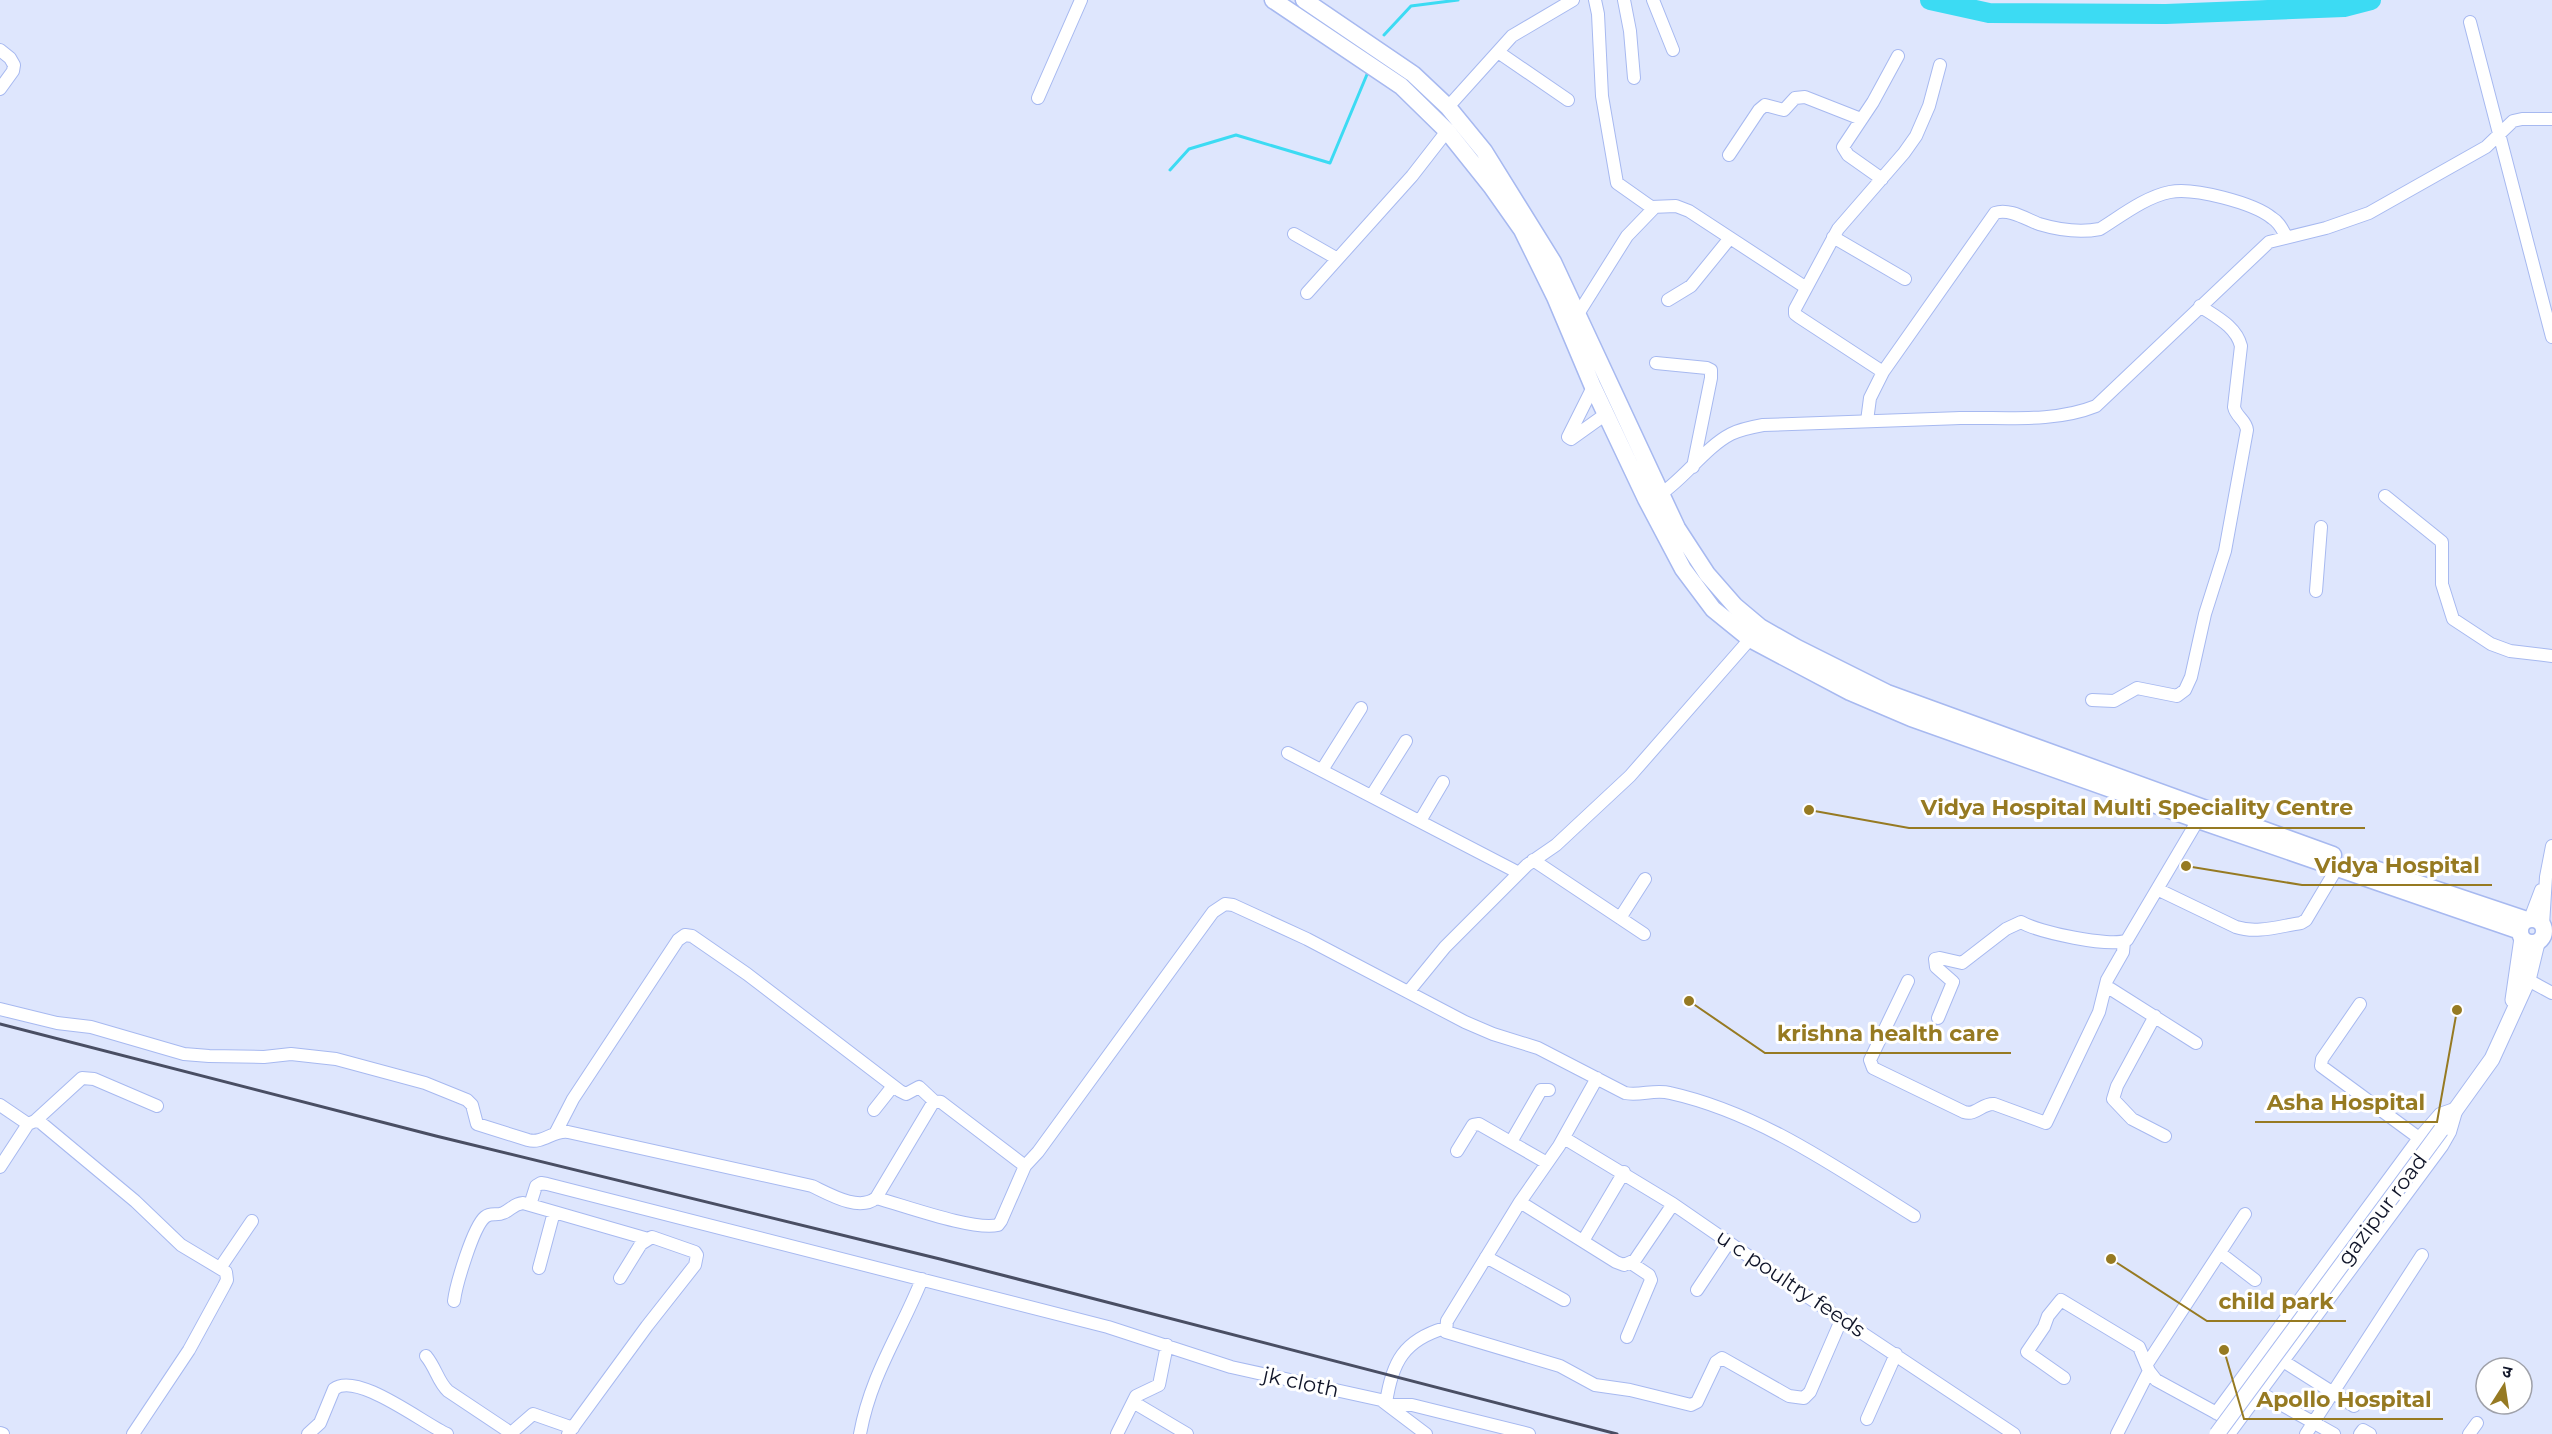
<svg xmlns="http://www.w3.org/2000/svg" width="2552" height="1434" font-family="Montserrat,'Noto Sans Devanagari',sans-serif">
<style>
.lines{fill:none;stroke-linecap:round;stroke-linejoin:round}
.stream{stroke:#3cdbf3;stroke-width:3}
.river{stroke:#3cdbf3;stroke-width:20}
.minor-casing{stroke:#a7b9f0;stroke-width:14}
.major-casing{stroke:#a7b9f0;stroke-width:17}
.highway-casing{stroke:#a7b9f0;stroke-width:19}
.minor{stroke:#fff;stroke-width:12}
.major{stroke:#fff;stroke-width:15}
.highway{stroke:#fff;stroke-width:16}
.rail{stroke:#494e63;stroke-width:3}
.major-bridge-casing{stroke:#a7b9f0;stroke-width:17;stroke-linecap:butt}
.major-bridge{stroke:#fff;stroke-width:15}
.labels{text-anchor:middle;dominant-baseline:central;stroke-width:6;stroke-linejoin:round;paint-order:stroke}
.street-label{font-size:21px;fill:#101529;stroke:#fff}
.leader{fill:none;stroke:#967a22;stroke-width:2}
.callout-dot{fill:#967a22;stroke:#fff;stroke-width:2}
.callout-label{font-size:22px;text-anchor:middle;font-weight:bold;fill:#967a22;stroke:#fff;stroke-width:6;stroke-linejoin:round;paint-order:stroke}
</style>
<rect width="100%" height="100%" fill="#dee6fd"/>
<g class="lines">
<path class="stream" d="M1384,35L1411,6L1458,0
M1170,170L1189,149L1236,135L1330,163L1368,72"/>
<path class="river" d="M1930,0L1989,13L2166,14L2344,7L2371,0"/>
<defs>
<path id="minor" d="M1595,0L1598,14L1602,96L1617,183L1651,207L1676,206L1689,211L1805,287
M1624,0L1630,31L1634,78
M1653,0L1673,50
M2470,22L2552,337
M0,50L10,58L14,65L13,71L0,89
M1498,52L1568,100
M1038,98L1081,0
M1448,107L1512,36L1573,0
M1729,155L1759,110L1765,105L1784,110L1795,98L1805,97L1861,119
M1882,179L1848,155L1843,147L1873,102L1898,56
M1294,234L1336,258
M1833,237L1905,279
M1307,293L1412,176L1447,131
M1668,300L1691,286L1730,238
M1578,314L1627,236L1654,208
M1656,363L1707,368L1711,370V378L1693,467
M1883,372L1799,317L1795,314V309L1838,229L1904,153L1916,136L1929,106L1940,65
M1593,387L1568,437L1571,439L1606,414
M1867,421L1870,398L1883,372L1995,213C2009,208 2026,219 2039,224C2059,230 2079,233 2100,229C2121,216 2145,197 2170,192C2193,187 2254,203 2272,218C2279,222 2282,229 2286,236
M2385,496L2442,542V584L2453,619L2491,644L2510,651L2552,656
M1655,498C1683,481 1704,448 1731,434C1741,429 1752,427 1763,425C1828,423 1894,420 1960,418C2004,417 2054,423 2096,406L2269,242L2326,228L2369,213L2486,147L2513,121L2522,119H2552
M2316,591L2321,527
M2092,700L2114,701L2137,688L2177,696L2185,690L2191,677L2205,614L2225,551L2247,430C2246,420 2236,417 2234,407L2241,346C2236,326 2216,317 2200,306
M1288,753L1519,873
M1322,770L1361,708
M1372,795L1406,741
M1420,821L1443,782
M1533,860L1644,934
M2159,890L2236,927C2257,934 2280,926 2301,923L2306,920L2337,868
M1620,918L1645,879
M2530,919L2541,890
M2543,925L2546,877L2552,846
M2528,980L2552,993
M1908,981L1870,1060L1873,1068L1964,1112C1976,1116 1982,1103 1994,1104L2046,1123L2099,1012L2107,980L2123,952L2124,942
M2106,986L2196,1043
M1409,991L1445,947L1527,865L1556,845L1630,776L1750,639
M2360,1004L2322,1059L2321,1066L2419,1138
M0,1009L57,1023L91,1027L184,1054L209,1056L264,1057L291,1054L336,1059L425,1083L467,1100L472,1105L477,1124L528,1140C543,1144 553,1130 568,1132L812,1186C829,1194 859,1212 876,1198L934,1101L941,1102L1025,1166
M2155,1016L2117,1086L2113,1099L2132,1119L2165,1136
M1938,1018L1953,982L1936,967L1935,959L1940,958L1962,963L2006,929L2021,922C2038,932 2111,948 2127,940L2198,820
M1597,1078L1559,1146L1520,1202L1447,1321L1446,1332L1560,1366L1595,1385L1630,1390L1691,1405L1697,1402L1716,1362L1722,1358L1789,1396L1804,1398L1810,1392L1842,1318
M0,1105L28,1124
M874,1110L893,1086
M35,1121L82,1078L94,1079L157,1106
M556,1132L573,1099L678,940L685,935L692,936L747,974L900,1091L906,1094L919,1087L934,1101
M1564,1138L1673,1204L1805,1295L2014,1434
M1511,1142L1541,1090H1549
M1457,1151L1473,1125L1479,1124L1547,1163
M0,1167L28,1124L35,1121L40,1122L135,1201L181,1245L226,1272L227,1280L224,1286L189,1350L133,1434
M876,1198C903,1205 973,1231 998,1225L1001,1221L1025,1166L1038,1152L1213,912L1225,904L1233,905L1307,939L1465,1022L1493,1034L1538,1048L1625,1093C1640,1096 1655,1089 1670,1093C1760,1113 1837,1168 1914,1216
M1520,1202L1616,1262L1624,1265L1635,1260L1673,1204
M530,1205L536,1186L541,1183L547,1184L1108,1327L1231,1367L1381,1400L1426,1434
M1583,1241L1624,1172
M2220,1253L2255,1280
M1486,1257L1564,1300
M220,1268L252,1221
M539,1268L554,1212
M1697,1290L1729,1242
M454,1301C456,1285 473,1227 485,1217C491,1212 497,1216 503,1213C511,1210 513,1204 523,1203L648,1239
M1627,1337L1651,1280L1649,1275L1631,1263
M426,1356C436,1368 438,1382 448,1391L511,1433
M2283,1361L2354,1406
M2147,1364L2245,1214
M2064,1378L2027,1352L2044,1327L2048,1316L2061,1300L2139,1347L2149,1371L2156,1380L2222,1416
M2259,1392L2334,1434
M1133,1402L1187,1434
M1386,1403C1392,1362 1404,1340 1445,1328
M1390,1405H1412L1529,1434
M2216,1413L2419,1138L2440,1114L2457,1108L2450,1132L2442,1146L2229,1434
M1867,1419L1896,1354
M0,1433L3,1434
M308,1434L320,1423L334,1389C357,1371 424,1424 447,1434
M510,1434L533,1414L573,1428
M568,1434L647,1326L695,1265L697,1255L695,1252L652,1237L641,1244L620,1278
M860,1434C871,1374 900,1334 922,1279
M1117,1434L1136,1396L1159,1385L1167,1345
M2117,1434L2149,1371
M2306,1434L2422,1255
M2360,1434L2363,1430L2370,1434
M2469,1434L2477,1423"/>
<path id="major" d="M2513,1000L2522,938
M2441,1130L2492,1059L2528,980L2537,943"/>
<path id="highway" d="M1273,0L1401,86L1447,131L1491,186L1522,230L1555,297L1593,387L1646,499L1683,569L1713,609L1750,639L1850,692L1911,718L2198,820L2520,931
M1304,0L1413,74L1448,107L1484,151L1553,262L1677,528L1707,574L1735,606L1760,627L1797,648L1887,693L2333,855
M2375,869L2527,920
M2520 931a12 12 0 1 1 24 0a12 12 0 1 1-24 0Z"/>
</defs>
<use href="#minor" class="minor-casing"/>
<use href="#major" class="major-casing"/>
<use href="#highway" class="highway-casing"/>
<use href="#minor" class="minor"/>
<use href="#major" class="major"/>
<use href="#highway" class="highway"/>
<path class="rail" d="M0,1024L436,1136L940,1259L1617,1434"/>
<defs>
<path id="major-bridge" d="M2217,1434L2441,1130"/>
</defs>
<use href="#major-bridge" class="major-bridge-casing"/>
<use href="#major-bridge" class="major-bridge"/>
</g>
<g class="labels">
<g class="street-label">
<text transform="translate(2382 1209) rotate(-53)">gazipur road</text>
<text transform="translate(1791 1283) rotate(34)">u c poultry feeds</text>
<text transform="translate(1301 1382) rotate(12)">jk cloth</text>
</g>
</g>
<path class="leader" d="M1809 810L1909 828H2365M2186 866L2302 885H2492M1689 1001L1765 1053H2011M2457 1010L2437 1122H2255M2111 1259L2207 1321H2346M2224 1350L2244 1419H2443"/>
<g class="callout-dot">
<circle cx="1809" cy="810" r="6"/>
<circle cx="2186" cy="866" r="6"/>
<circle cx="1689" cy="1001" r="6"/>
<circle cx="2457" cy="1010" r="6"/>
<circle cx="2111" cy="1259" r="6"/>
<circle cx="2224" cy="1350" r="6"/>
</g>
<g class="callout-label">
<text x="2137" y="815">Vidya Hospital Multi Speciality Centre</text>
<text x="2397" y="873">Vidya Hospital</text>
<text x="1888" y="1041">krishna health care</text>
<text x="2346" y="1110">Asha Hospital</text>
<text x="2276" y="1309">child park</text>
<text x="2344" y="1407">Apollo Hospital</text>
</g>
<g transform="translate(2504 1386) rotate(12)"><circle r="28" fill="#ffffff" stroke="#9fa1a9" stroke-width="1.5"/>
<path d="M0-4.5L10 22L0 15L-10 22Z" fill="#967a22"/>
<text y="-9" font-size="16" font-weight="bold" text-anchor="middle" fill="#101529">उ</text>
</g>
</svg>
